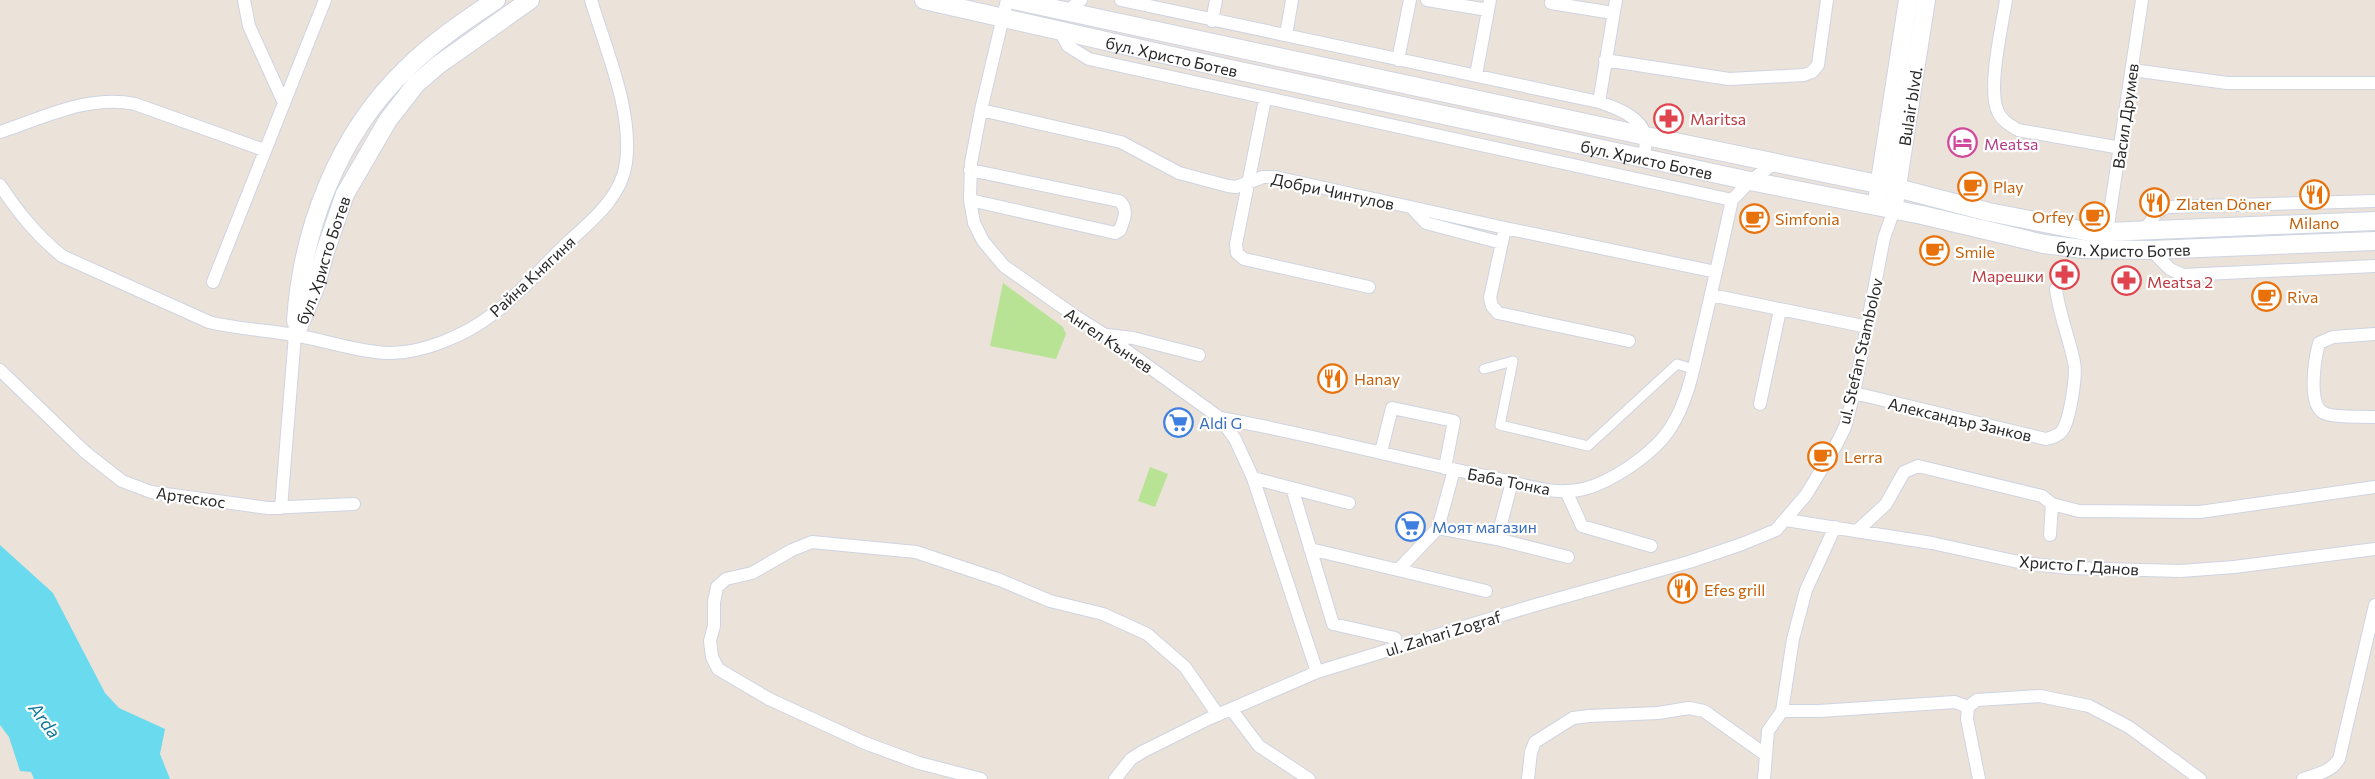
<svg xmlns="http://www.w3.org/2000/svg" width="2375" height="779" font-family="Commissioner,sans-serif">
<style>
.green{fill:#b8e395}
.water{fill:#6adaef}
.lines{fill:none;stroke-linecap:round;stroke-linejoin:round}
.pedestrian-casing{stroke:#cfd4e2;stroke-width:11}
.minor-casing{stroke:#cfd4e2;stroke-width:14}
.secondary-casing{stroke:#cfd4e2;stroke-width:20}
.pedestrian{stroke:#fff;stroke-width:9}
.minor{stroke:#fff;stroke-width:12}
.secondary{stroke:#fff;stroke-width:18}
.labels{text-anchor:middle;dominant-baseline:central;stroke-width:4.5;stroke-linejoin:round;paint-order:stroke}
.street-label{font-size:16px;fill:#282828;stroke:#fff}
.health-label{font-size:16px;fill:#be3a42;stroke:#fff;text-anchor:start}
.hotel-label{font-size:16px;fill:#b23c85;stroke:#fff;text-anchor:start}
.food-label{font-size:16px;fill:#c56008;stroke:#fff;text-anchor:start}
.shop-label{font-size:16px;fill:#366cbe;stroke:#fff;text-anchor:start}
.water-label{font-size:18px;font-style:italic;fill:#0c7799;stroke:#fff}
</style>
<rect width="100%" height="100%" fill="#ebe2d9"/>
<path class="green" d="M1003,283L1063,327L1066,334L1056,359L990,346Z
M1150,467L1168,474L1155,507L1138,501Z"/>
<path class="water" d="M0,545L53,593L105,693L119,708L165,729L160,754L170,779H34L31,772L20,771L9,737L0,725Z"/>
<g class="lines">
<defs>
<path id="pedestrian" d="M1484,369L1513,361L1500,425L1588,446L1677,364L1693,369"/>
<path id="minor" d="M244,0L249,26L284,103
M1007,0L981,110L971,163L970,200L974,223L983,241L1004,266L1075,316L1105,335L1220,418L1235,439L1253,478L1317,672
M1121,0L1599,102C1616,108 1641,116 1646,137C1647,142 1644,151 1644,157
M1427,0L1488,10
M2006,0C2002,27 1987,89 1998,112C2002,121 2010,125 2018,130L2121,148
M1551,3L1613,13
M1066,12L1081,0
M1212,21L1216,0
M1060,31L1068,46L1089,59L1732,200
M1286,35L1292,0
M1398,60L1410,0
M1605,60L1729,79L1804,75L1812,72L1818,65L1827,0
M2133,70L2227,83H2375
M1476,75L1490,0
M1265,99L1236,244L1237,253L1244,259L1369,287
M1599,102L1616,0
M981,110L1121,142L1179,173L1228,186L1236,187L1263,177H1275L1505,228L1716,272
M0,132C43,118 89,94 135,104L264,150
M0,185C18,212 36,235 62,256L209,322C237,329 266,330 294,335C325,340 357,352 388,353C422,354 466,335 493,314C518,296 539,270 562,248C587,224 621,200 626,163C633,111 606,50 591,0
M970,200L1115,233L1120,230C1124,220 1129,208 1119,201L970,170
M1412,208L1426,223L1502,243
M1505,228L1490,298L1492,306L1498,313L1629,341
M2145,230L2156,213L2167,207L2375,201
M2107,232L2142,0
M2151,250L2170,269L2183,275L2375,266
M213,282L325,0
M1711,295L1868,327
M2375,334L2333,337L2319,343C2315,358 2307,405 2324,413C2334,418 2362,416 2375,417
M1107,335L1133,338L1199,355
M0,370L85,452L122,481L151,492L268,508L354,504
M1854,393L2046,439C2053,437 2058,436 2062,431C2070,420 2077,375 2074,362C2069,337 2059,314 2056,289
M1760,404L1780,310
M1220,418C1311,434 1399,459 1490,477C1518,483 1550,495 1579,490C1610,484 1655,453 1671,427C1688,401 1694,366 1701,337C1712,291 1722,245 1732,200L1750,181L1775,163
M1381,452L1392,408L1454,421L1445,468
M1253,478L1349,503
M1292,488L1333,624L1395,638
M1566,491L1582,526L1651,546
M281,508L295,335
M1786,520L1932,543L2023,563L2069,568L2180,571L2234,567L2375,549
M1438,528L1497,539L1568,557
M1857,531L1886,504L1904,472L1918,466L2042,496L2052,504L2079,511L2200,512L2375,487
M2050,535L2052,504
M1497,539L1512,482
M1310,549L1486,591
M1399,569L1438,528L1454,470
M1231,709L1259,746L1309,779
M1782,711H1819L1955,702L1968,707
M981,779L919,763L865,743L769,699L718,669L712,657L710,641L714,626V602L717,587L726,579L752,573L792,550L812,542L916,552L1000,580L1050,601L1103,614L1147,634L1185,667L1218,715
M1115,779L1131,759L1142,752L1208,719L1317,672L1532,606L1689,562L1742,544L1776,530L1806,495L1835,447L1845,427L1854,393L1884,238L1894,210
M1528,779L1531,752L1535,742L1573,718L1589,716L1658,713L1689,708L1704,711L1766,755
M1764,779L1768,731L1782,711L1793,639L1806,590L1835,527
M1979,779L1967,719L1968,707L1977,700L2040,696L2089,706L2129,727L2200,779
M2303,779C2317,774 2331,772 2339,759L2375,605"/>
<g id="secondary">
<path id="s1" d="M924,0L1221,67L1750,181L1922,215L2044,244L2083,249L2151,250L2375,241"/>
<path d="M1013,0L1646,136L1897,188L1989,212L2085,231L2107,232L2375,221"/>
<path d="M1878,194L1908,0"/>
<path id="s2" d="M1895,199L1926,0"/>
<path d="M296,321C302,229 338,135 405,70C432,43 464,21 496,0"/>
<path id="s3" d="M295,335L316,285L325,252L345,194L388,120L416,84L438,65L530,0"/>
</g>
</defs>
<use href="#pedestrian" class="pedestrian-casing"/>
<use href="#minor" class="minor-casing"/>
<use href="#secondary" class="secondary-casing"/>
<use href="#pedestrian" class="pedestrian"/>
<use href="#minor" class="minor"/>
<use href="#secondary" class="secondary"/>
</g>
<defs>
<symbol id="pharmacy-ring" viewBox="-11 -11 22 22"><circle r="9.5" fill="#fff" stroke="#e0444e" stroke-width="1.5"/><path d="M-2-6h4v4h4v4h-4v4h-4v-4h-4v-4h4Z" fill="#e0444e"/></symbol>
<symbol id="hotel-ring" viewBox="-11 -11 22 22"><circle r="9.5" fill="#fff" stroke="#d1479c" stroke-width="1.5"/><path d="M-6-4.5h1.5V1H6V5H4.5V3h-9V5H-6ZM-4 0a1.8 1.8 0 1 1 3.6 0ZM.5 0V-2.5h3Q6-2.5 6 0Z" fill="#d1479c"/></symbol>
<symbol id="cafe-ring" viewBox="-11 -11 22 22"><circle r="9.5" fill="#fff" stroke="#e8710a" stroke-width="1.5"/><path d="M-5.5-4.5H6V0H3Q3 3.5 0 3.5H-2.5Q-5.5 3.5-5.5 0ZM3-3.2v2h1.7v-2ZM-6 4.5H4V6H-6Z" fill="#e8710a"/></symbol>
<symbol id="restaurant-ring" viewBox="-11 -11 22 22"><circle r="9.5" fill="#fff" stroke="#e8710a" stroke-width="1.5"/><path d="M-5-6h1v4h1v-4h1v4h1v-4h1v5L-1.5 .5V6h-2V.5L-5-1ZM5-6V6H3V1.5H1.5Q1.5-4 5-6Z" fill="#e8710a"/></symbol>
<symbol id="supermarket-ring" viewBox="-11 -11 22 22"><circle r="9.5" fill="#fff" stroke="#3f7fe0" stroke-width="1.5"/><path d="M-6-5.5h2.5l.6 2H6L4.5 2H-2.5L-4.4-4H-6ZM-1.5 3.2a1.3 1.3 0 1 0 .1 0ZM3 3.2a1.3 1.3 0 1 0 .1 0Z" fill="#3f7fe0"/></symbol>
</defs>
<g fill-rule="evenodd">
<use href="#pharmacy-ring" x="1652" y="102" width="33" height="33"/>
<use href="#hotel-ring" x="1946" y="126" width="33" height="33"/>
<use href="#cafe-ring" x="1956" y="170" width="33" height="33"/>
<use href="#restaurant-ring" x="2298" y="178" width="33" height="33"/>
<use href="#restaurant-ring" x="2138" y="186" width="33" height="33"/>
<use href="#cafe-ring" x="2078" y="200" width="33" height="33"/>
<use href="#cafe-ring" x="1738" y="202" width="33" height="33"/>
<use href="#cafe-ring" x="1918" y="234" width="33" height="33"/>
<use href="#pharmacy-ring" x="2048" y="258" width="33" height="33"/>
<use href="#pharmacy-ring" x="2110" y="264" width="33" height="33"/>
<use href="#cafe-ring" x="2250" y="280" width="33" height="33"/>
<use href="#restaurant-ring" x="1316" y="362" width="33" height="33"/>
<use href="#supermarket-ring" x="1162" y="406" width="33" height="33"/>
<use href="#cafe-ring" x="1806" y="440" width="33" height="33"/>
<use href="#supermarket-ring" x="1394" y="510" width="33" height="33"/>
<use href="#restaurant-ring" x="1666" y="572" width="33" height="33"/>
</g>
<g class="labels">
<g class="street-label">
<text stroke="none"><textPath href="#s1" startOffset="254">бул. Христо Ботев</textPath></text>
<text stroke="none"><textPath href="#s2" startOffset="94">Bulair blvd.</textPath></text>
<text transform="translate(2125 116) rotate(-82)">Васил Друмев</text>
<text stroke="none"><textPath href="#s1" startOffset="740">бул. Христо Ботев</textPath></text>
<text transform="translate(1333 191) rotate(12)">Добри Чинтулов</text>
<text stroke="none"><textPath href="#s1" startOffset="1226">бул. Христо Ботев</textPath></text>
<text stroke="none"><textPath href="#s3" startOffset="80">бул. Христо Ботев</textPath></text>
<text transform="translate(532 276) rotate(-43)">Райна Княгиня</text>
<text transform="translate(1109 340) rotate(34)">Ангел Кънчев</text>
<text transform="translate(1860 351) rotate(-77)">ul. Stefan Stambolov</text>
<text transform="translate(1960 419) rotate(13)">Александър Занков</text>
<text transform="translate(1509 481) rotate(11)">Баба Тонка</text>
<text transform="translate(191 497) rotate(8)">Артескос</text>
<text transform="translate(2079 565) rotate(4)">Христо Г. Данов</text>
<text transform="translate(1443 633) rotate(-17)">ul. Zahari Zograf</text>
</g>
<g class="health-label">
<text x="1690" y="118">Maritsa</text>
<text x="2044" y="275" text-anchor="end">Марешки</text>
<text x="2147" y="281">Meatsa 2</text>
</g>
<g class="hotel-label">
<text x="1984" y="143">Meatsa</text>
</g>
<g class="food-label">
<text x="1993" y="186">Play</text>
<text x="2176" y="203">Zlaten Döner</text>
<text x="2074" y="216" text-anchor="end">Orfey</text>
<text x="1775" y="218">Simfonia</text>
<text x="2314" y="222" text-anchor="middle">Milano</text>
<text x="1955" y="251">Smile</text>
<text x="2287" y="296">Riva</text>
<text x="1354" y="378">Hanay</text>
<text x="1844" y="456">Lerra</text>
<text x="1704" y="589">Efes grill</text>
</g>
<g class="shop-label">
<text x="1199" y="422">Aldi G</text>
<text x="1432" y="526">Моят магазин</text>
</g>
<g class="water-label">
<text transform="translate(45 720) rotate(53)">Arda</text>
</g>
</g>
</svg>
